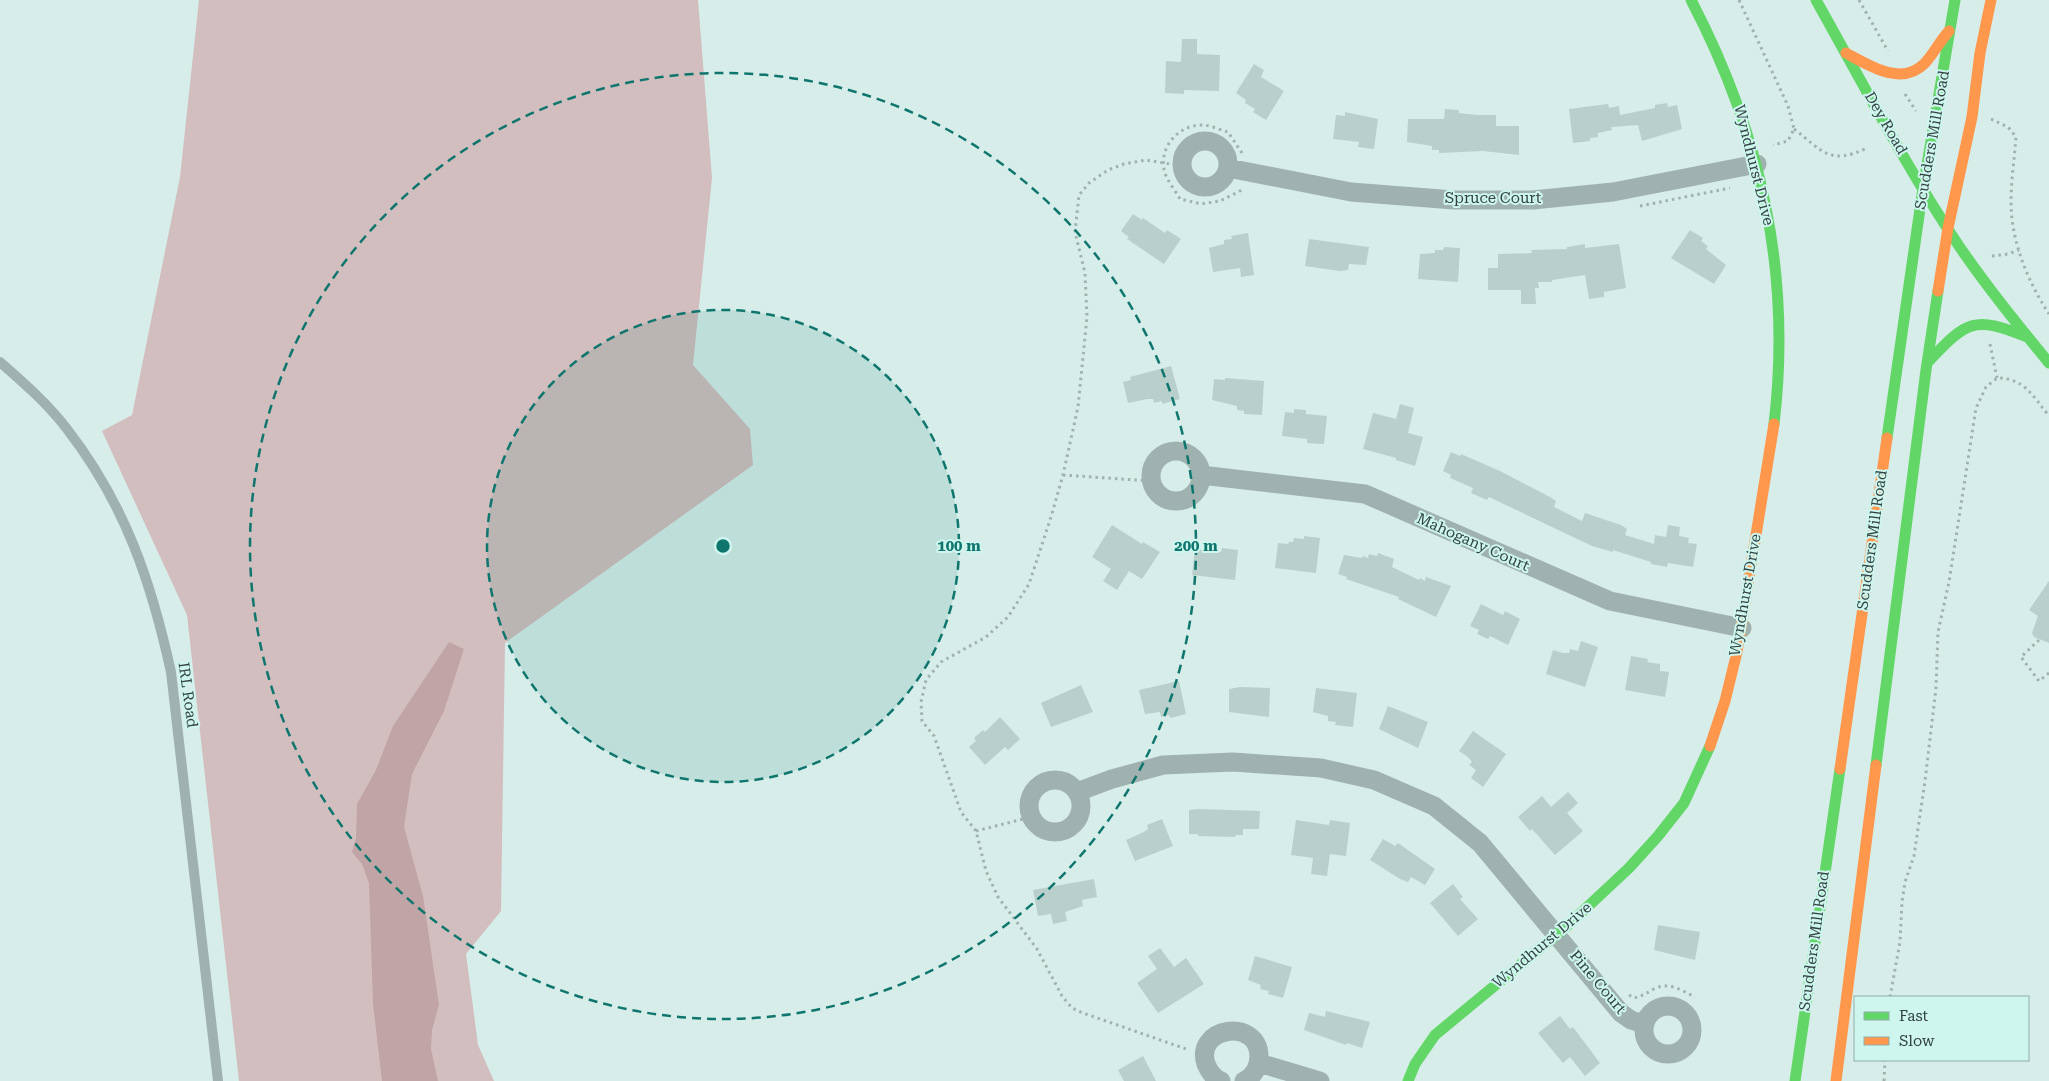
<svg xmlns="http://www.w3.org/2000/svg" width="2049" height="1081" font-family="'Roboto Serif',serif">
<style>
.forest{fill:#d2bebe}
.water{fill:#c1a4a5}
.building{fill:#b9cfcb}
.lines{fill:none;stroke-linecap:round;stroke-linejoin:round}
.path{stroke:#a0b1ae;stroke-width:3;stroke-dasharray:2.5 4;stroke-linecap:butt}
.lane{stroke:#a0b2af;stroke-width:10}
.street{stroke:#a0b2af;stroke-width:19}
.fast{stroke:#63d668;stroke-width:11}
.slow{stroke:#ff974d;stroke-width:11}
.ring{fill:none;stroke:#0f766e;stroke-width:2.5;stroke-dasharray:9 6}
.labels{text-anchor:middle;dominant-baseline:central;stroke-width:4;stroke-linejoin:round;paint-order:stroke}
.street-label{font-size:15px;fill:#31413e;stroke:#cef6ef}
.centre{fill:#0f766e;stroke:#cef6ef;stroke-width:2.5}
.ring-label{font-size:15px;text-anchor:middle;font-weight:bold;fill:#0f766e;stroke:#cef6ef;stroke-width:4;stroke-linejoin:round;paint-order:stroke}
</style>
<rect width="100%" height="100%" fill="#d7ede9"/>
<path class="forest" d="M199,0H698L712,178L693,365L750,429L753,465L505,643L501,911L466,954L478,1045L494,1081H239L187,615L102,431L132,415L180,177Z"/>
<path class="water" d="M449,642L464,649L444,711L412,774L404,827L423,896L439,1005L432,1030L431,1049L438,1081H382L373,1004L369,883L362,864L352,852L356,838L357,804L376,770L393,726Z"/>
<path class="building" d="M1182,39H1197V54L1220,55L1219,91L1184,90V94L1165,93L1166,61L1181,62Z
M1254,64L1264,70L1261,77L1284,91L1266,120L1253,112L1255,109L1245,103L1246,100L1236,93Z
M1667,103L1668,107L1677,105L1682,129L1642,141L1638,125L1611,127L1612,130L1598,133V137L1590,138V141L1573,143L1569,109L1608,104L1609,108L1619,106L1620,115L1655,108V105Z
M1445,109L1459,110V113L1477,115H1496V126H1519V155L1483,151L1439,153V150H1432V146L1407,142L1408,119H1444Z
M1345,112L1378,119L1374,149L1358,147L1359,142L1333,139L1336,115L1345,116Z
M1133,214L1142,220L1143,218L1165,233L1167,230L1181,239L1164,264L1127,239L1129,237L1121,231Z
M1690,230L1703,238L1701,241L1708,246L1706,249L1726,265L1714,284L1671,258Z
M1248,233L1254,275L1241,277L1240,268L1213,272L1209,248L1224,244V240L1232,239L1231,236Z
M1309,239L1369,247L1366,265L1349,264L1348,270L1340,271L1305,266Z
M1585,244V248L1619,244L1626,288L1604,292V297L1589,299L1585,275L1552,280V282H1538L1539,288H1535L1536,304H1521V290H1488V268H1498V254L1532,253L1531,250L1567,249V247Z
M1444,247L1460,248L1458,282L1418,279L1420,254L1435,253V250H1443Z
M1171,366L1180,399L1162,404V401L1154,403L1153,399H1147L1128,403L1123,382L1131,380L1130,377Z
M1225,378L1264,381L1262,415L1244,414V411L1237,410V406L1212,400L1214,379L1225,380Z
M1400,404L1414,408L1408,433L1423,437L1415,466L1396,460V458L1363,449L1373,413L1396,419Z
M1294,409L1306,410V414L1327,416L1324,444L1307,443V439L1282,436L1285,412L1294,413Z
M1451,452L1460,456L1461,454L1500,471L1550,497L1556,501L1554,507L1582,521L1585,513L1621,525L1627,529L1625,535L1654,544L1655,535L1666,537L1668,525L1680,527L1679,536L1689,538L1688,543L1697,544L1693,567L1668,563L1667,567L1651,564V562L1613,550V552L1592,546L1489,497L1487,500L1471,493L1473,488L1450,478L1451,475L1443,471Z
M1112,525L1142,544L1143,542L1160,552L1142,579L1129,571L1117,590L1103,581L1111,569L1092,557Z
M1304,536L1320,538L1316,573L1275,568L1278,543L1288,544L1289,542H1293L1294,538L1304,539Z
M1222,548L1238,550L1235,580L1192,575L1195,549L1221,552Z
M1378,553L1394,559L1392,567L1419,580L1420,578L1425,581L1426,577L1451,586L1436,617L1398,599L1399,597L1346,579L1347,577L1338,574L1344,555L1362,558L1363,556L1368,558L1369,554L1377,556Z
M2049,581V643L2034,637L2032,633L2038,616L2029,610Z
M1481,604L1503,615L1505,611L1520,619L1508,645L1490,636L1488,639L1477,634L1479,630L1470,626Z
M1581,641L1598,647L1585,687L1546,674L1553,650L1563,653H1569L1570,649L1578,651Z
M1631,656L1648,659L1647,662L1660,664V671L1669,672L1665,697L1625,690Z
M1179,681L1186,714L1170,718L1169,715L1161,717L1160,712L1145,714L1139,690Z
M1081,685L1093,712L1051,727L1041,703Z
M1240,687L1270,688L1269,717L1229,712V689Z
M1316,688L1357,693L1353,727L1335,725L1336,722L1328,721V716L1313,712Z
M1388,706L1428,722L1418,748L1379,729Z
M1000,717L1020,739L1008,750L1005,747L985,765L969,747L976,741L974,738L983,730L985,732Z
M1473,731L1506,754L1483,787L1471,778L1476,770L1469,765L1472,762L1468,757L1459,751Z
M1568,792L1578,803L1567,813L1583,831L1555,855L1532,829L1530,831L1518,817L1542,796L1551,807Z
M1198,809L1260,811L1259,829H1243V835H1236L1235,837L1198,836V834H1189V810Z
M1162,819L1173,846L1135,861L1126,840L1144,832L1148,829L1147,825Z
M1296,820L1329,825L1330,820L1350,823L1346,856L1330,854L1327,876L1311,874L1313,858L1291,855Z
M1383,839L1395,846L1398,843L1435,869L1425,885L1411,877L1408,882L1400,879L1370,860Z
M1094,879L1097,897L1082,900L1083,906L1065,912L1067,921L1053,924L1051,914L1038,916L1033,890Z
M1453,884L1463,897L1460,899L1478,919L1458,936L1430,903Z
M1658,925L1700,932L1695,960L1654,950Z
M1160,948L1174,967L1186,958L1204,984L1158,1013L1137,983L1157,969L1148,956Z
M1255,956L1292,967L1283,998L1268,994L1269,991L1260,989L1261,985L1248,980Z
M1326,1011L1370,1022L1362,1048L1347,1043L1346,1045L1304,1030L1309,1013L1325,1017Z
M1560,1016L1570,1029L1573,1027L1600,1063L1585,1076L1570,1057L1563,1063L1538,1033Z
M1143,1056L1156,1081H1124L1118,1070Z"/>
<g class="lines">
<path class="path" d="M1739,0L1788,106L1794,129L1788,141L1773,145
M1859,0L1888,51
M1905,94L1916,111
M1991,119L2008,127L2016,137C2014,166 2008,197 2013,226C2018,257 2032,288 2049,314
M1794,129C1823,151 1829,166 1867,148
M1242,153L1228,132C1220,130 1210,125 1202,125C1176,125 1156,151 1166,176C1170,184 1176,192 1180,199L1201,204L1220,201L1244,189
M1182,166L1146,160L1124,164L1108,170L1089,183L1079,195L1075,232L1085,273L1087,317L1078,407L1063,475L1051,517L1029,584L1008,617L986,637L941,662L926,680L921,702L922,721L934,736L961,812L976,831L986,871L998,897L1037,949L1062,996L1072,1008L1083,1013L1189,1050
M1640,206L1730,188
M1992,256L2008,254L2019,250
M1990,344L1997,378
M1063,475L1151,481
M2039,640L2021,657L2039,681L2049,673
M976,831L1031,817
M1629,995L1634,998C1643,996 1648,992 1656,988C1670,982 1683,991 1695,997
M1890,997L1900,942L1902,902L1905,882L1914,856L1925,781L1936,688L1938,632L1949,582L1976,408L1986,387L1997,378C2024,378 2033,396 2049,416
M1884,1081L1885,1060"/>
<path class="lane" d="M0,362C24,383 48,404 67,429C125,504 151,581 171,672L218,1081"/>
<path class="street" d="M1182 164a23 23 0 1 1 46 0a23 23 0 1 1-46 0Z
M1228,168L1351,192L1454,200H1533L1613,192L1757,164
M1151 476a25 25 0 1 1 50 0a25 25 0 1 1-50 0Z
M1201,475L1365,494L1610,601L1742,628
M1029 806a26 26 0 1 1 52 0a26 26 0 1 1-52 0Z
M1077,792L1112,779L1163,765L1233,762L1321,768L1374,780L1434,806L1480,843L1621,1013L1631,1020L1644,1024
M1644 1030a24 24 0 1 1 48 0a24 24 0 1 1-48 0Z
M1259,1063L1320,1081
M1221,1081C1213,1078 1209,1071 1206,1064C1194,1027 1258,1017 1259,1056C1259,1067 1254,1076 1244,1081"/>
<path class="fast" d="M1691,0C1761,134 1792,272 1774,424
M1816,0C1862,82 1906,167 1959,246C1987,287 2018,325 2049,363
M1928,362C1967,321 1973,315 2027,337
M1887,438L1923,188L1955,0
M1876,765L1926,370L1938,291
M1408,1081L1415,1064L1435,1035L1567,926L1629,868L1658,836L1684,803L1710,746
M1795,1081L1840,769"/>
<path class="slow" d="M1846,53C1870,66 1902,87 1925,63C1934,53 1940,41 1949,31
M1938,291L1948,228L1972,117L1980,53L1991,0
M1710,746L1725,701L1737,652L1774,424
M1840,769L1887,438
M1836,1081L1876,765"/>
</g>
<circle cx="723" cy="546" r="236" fill="#0f766e" fill-opacity=".12"/>
<g class="ring">
<circle cx="723" cy="546" r="236"/>
<circle cx="723" cy="546" r="473"/>
</g>
<g class="labels">
<g class="street-label">
<text transform="translate(1886 123) rotate(60)">Dey Road</text>
<text transform="translate(1932 140) rotate(-80)">Scudders Mill Road</text>
<text transform="translate(1754 165) rotate(76)">Wyndhurst Drive</text>
<text x="1493" y="198">Spruce Court</text>
<text transform="translate(1872 540) rotate(-82)">Scudders Mill Road</text>
<text transform="translate(1473 542) rotate(24)">Mahogany Court</text>
<text transform="translate(1745 595) rotate(-80)">Wyndhurst Drive</text>
<text transform="translate(188 695) rotate(82)">IRL Road</text>
<text transform="translate(1814 941) rotate(-82)">Scudders Mill Road</text>
<text transform="translate(1542 945) rotate(-40)">Wyndhurst Drive</text>
<text transform="translate(1598 982) rotate(50)">Pine Court</text>
</g>
</g>
<circle cx="723" cy="546" r="8" class="centre"/>
<g class="ring-label">
<text x="959" y="551">100 m</text>
<text x="1196" y="551">200 m</text>
</g>
<rect x="1854" y="996" width="175" height="65" fill="#cef6ef" stroke="#8faea8"/>
<rect x="1864" y="1012" width="25" height="8" fill="#63d668" stroke="#8faea8"/>
<text x="1899" y="1021" font-size="15" fill="#31413e">Fast</text>
<rect x="1864" y="1037" width="25" height="8" fill="#ff974d" stroke="#8faea8"/>
<text x="1899" y="1046" font-size="15" fill="#31413e">Slow</text>
</svg>
